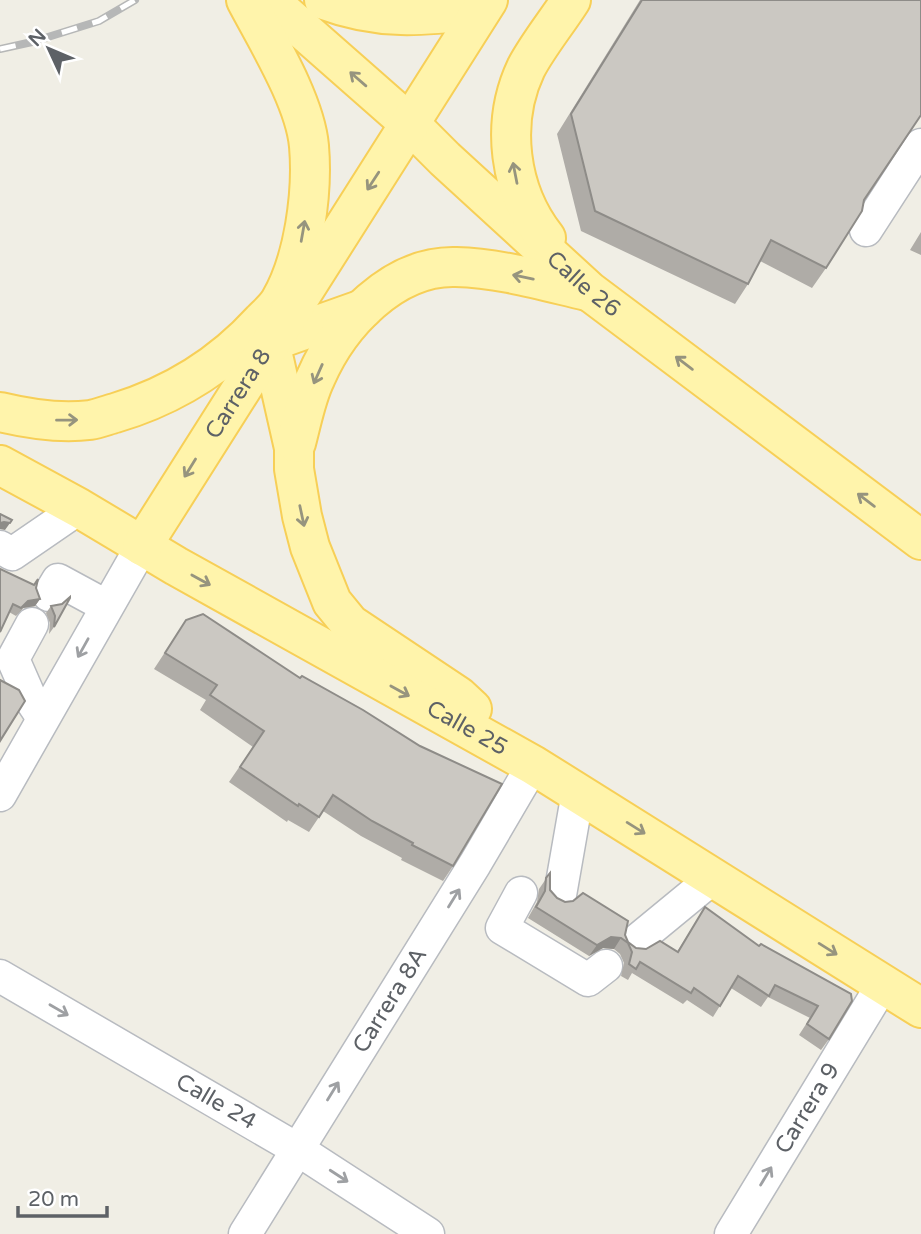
<svg xmlns="http://www.w3.org/2000/svg" width="921" height="1234" font-family="'Varela Round',sans-serif">
<style>
.lines{fill:none;stroke-linecap:round;stroke-linejoin:round}
.minor-casing{stroke:#b8bbc0;stroke-width:35}
.major-casing{stroke:#f7cf57;stroke-width:42}
.minor{stroke:#fff;stroke-width:32}
.major{stroke:#fff4ab;stroke-width:38}
.rail-casing{stroke:#b6b7b7;stroke-width:8}
.rail{stroke:#fff;stroke-width:5;stroke-dasharray:16;stroke-linecap:butt}
.wall{fill:#afaca7}
.shaded-wall{fill:#8e8c88}
.building{fill:#cbc8c2;stroke:#8e8c88;stroke-width:2}
.oneway{stroke:#96947e}
.oneway2{stroke:#9ea0a3}
.labels{text-anchor:middle;dominant-baseline:central;stroke-width:7;stroke-linejoin:round;paint-order:stroke}
.street-label{font-size:23px;fill:#5d6166;stroke:#fff}
</style>
<rect width="100%" height="100%" fill="#f0eee5"/>
<g class="lines">
<defs>
<g id="minor">
<path d="M866,230L921,145"/>
<path d="M0,547L12,554L79,508"/>
<path d="M49,595L58,580L106,606"/>
<path d="M32,624L13,659L31,700L43,718"/>
<path d="M0,795L142,546"/>
<path d="M521,893L502,928L588,980L606,966"/>
<path d="M560,895L578,792"/>
<path d="M635,942L714,877"/>
<path id="s1" d="M0,976L297,1149L428,1234"/>
<path id="s2" d="M245,1234L475,864L533,765"/>
<path id="s3" d="M731,1234L883,984"/>
</g>
<g id="major">
<path id="s4" d="M269,0L410,124L445,159L589,291L921,540"/>
<path d="M324,0C380,21 424,16 481,10"/>
<path d="M546,238C509,191 500,123 526,68C538,45 557,22 571,0"/>
<path d="M363,309L270,342L294,448V469L302,516L310,547L332,602L350,624L458,696L472,709"/>
<path d="M0,412C29,419 59,424 90,420C98,419 107,415 115,413C172,396 222,365 262,321C268,315 276,308 280,301C304,260 313,193 309,146C305,101 267,40 246,0"/>
<path d="M296,443C302,421 306,397 316,377C339,324 393,265 456,267C500,268 544,281 587,291"/>
<path id="s5" d="M0,465L79,508L176,566L533,765L921,1008"/>
<path id="s6" d="M142,546L488,0"/>
</g>
</defs>
<use href="#minor" class="minor-casing"/>
<use href="#major" class="major-casing"/>
<use href="#minor" class="minor"/>
<use href="#major" class="major"/>
<defs>
<path id="rail" d="M0,49L32,42L99,21L135,0"/>
</defs>
<use href="#rail" class="rail-casing"/>
<use href="#rail" class="rail"/>
</g>
<path class="wall" d="M640,0H921L864,200L826,268L812,288L760,261L748,284L735,304L581,231L557,134Z
M921,232V255L910,250Z
M0,569L36,588L40,599L35,606L23,608L16,616L9,612Z
M62,604L54,627L49,634L50,623L46,613L51,606Z
M186,620L453,866L443,881L401,860L402,858L361,836L323,811L309,832L288,820L287,822L229,782L253,747L200,710L206,700L154,669Z
M550,873V890L557,898L625,935L628,942L636,948L677,952L705,907L759,946L851,994L829,1039L821,1050L799,1035L810,1018L768,997L761,1007L731,988L713,1017L687,1000L683,1004L632,973L628,980L621,976L624,963L620,954L614,949L603,948L589,956L528,918L537,902L539,889Z"/>
<path class="shaded-wall" d="M4,522L10,523L5,530L0,529V523Z
M40,599L35,606L23,608L16,616L28,601Z
M611,937L621,938L614,949L603,948L589,956L597,945Z"/>
<path class="building" d="M642,0H921V115L864,200L862,211L826,268L771,240L748,284L595,211L571,114Z
M0,514L12,520L10,523L4,522L0,523Z
M0,569L34,585L38,579L36,588L40,599L28,601L21,608L13,604L0,632Z
M70,597V598L54,627L55,616L51,606L62,604Z
M203,614L300,678L302,676L363,710L420,746L502,784L453,866L412,845L413,843L372,821L333,795L319,817L299,804L298,806L240,767L264,731L210,695L217,685L165,653L186,620Z
M0,680L19,690L25,701L0,741Z
M550,873V890L557,898L565,902L573,901L583,893L628,921L625,935L628,942L636,948L646,949L660,941L678,952L705,907L759,946L761,944L851,994L852,1001L829,1039L807,1024L818,1006L775,985L769,996L738,976L720,1006L694,988L691,993L640,962L636,969L629,964L632,952L628,943L621,938L611,937L597,945L536,907L545,891L546,878Z"/>
<defs><path id="oneway-shaft" d="M-6 0H5M1.5-3L5.5 0L1.5 3" fill="none" stroke-width="1.6" stroke-linecap="round" stroke-linejoin="round" transform="scale(1.75)"/></defs>
<g class="oneway">
<use href="#oneway-shaft" transform="translate(358 79) rotate(-139)"/>
<use href="#oneway-shaft" transform="translate(515 173) rotate(-101)"/>
<use href="#oneway-shaft" transform="translate(373 181) rotate(123)"/>
<use href="#oneway-shaft" transform="translate(303 231) rotate(-80)"/>
<use href="#oneway-shaft" transform="translate(523 277) rotate(-168)"/>
<use href="#oneway-shaft" transform="translate(684 363) rotate(-143)"/>
<use href="#oneway-shaft" transform="translate(318 374) rotate(114)"/>
<use href="#oneway-shaft" transform="translate(67 420) rotate(-1)"/>
<use href="#oneway-shaft" transform="translate(190 468) rotate(122)"/>
<use href="#oneway-shaft" transform="translate(866 500) rotate(-143)"/>
<use href="#oneway-shaft" transform="translate(302 516) rotate(78)"/>
<use href="#oneway-shaft" transform="translate(201 580) rotate(29)"/>
<use href="#oneway-shaft" transform="translate(400 691) rotate(29)"/>
<use href="#oneway-shaft" transform="translate(636 828) rotate(32)"/>
<use href="#oneway-shaft" transform="translate(828 949) rotate(32)"/>
</g>
<g class="oneway2">
<use href="#oneway-shaft" transform="translate(83 648) rotate(119)"/>
<use href="#oneway-shaft" transform="translate(454 898) rotate(-58)"/>
<use href="#oneway-shaft" transform="translate(59 1010) rotate(30)"/>
<use href="#oneway-shaft" transform="translate(333 1091) rotate(-58)"/>
<use href="#oneway-shaft" transform="translate(339 1176) rotate(33)"/>
<use href="#oneway-shaft" transform="translate(766 1176) rotate(-59)"/>
</g>
<g class="labels">
<g class="street-label">
<text stroke="none"><textPath href="#s4" startOffset="424">Calle 26</textPath></text>
<text stroke="none"><textPath href="#s6" startOffset="180">Carrera 8</textPath></text>
<text stroke="none"><textPath href="#s5" startOffset="536">Calle 25</textPath></text>
<text stroke="none"><textPath href="#s2" startOffset="275">Carrera 8A</textPath></text>
<text stroke="none"><textPath href="#s1" startOffset="250">Calle 24</textPath></text>
<text stroke="none"><textPath href="#s3" startOffset="147">Carrera 9</textPath></text>
</g>
</g>
<g transform="translate(49 49) rotate(314)" stroke="#ffffff" stroke-width="5" paint-order="stroke">
<path d="M0-5L12 26L0 18L-12 26Z" fill="#5d6166"/>
<text y="-10" font-size="19" font-weight="bold" text-anchor="middle" fill="#5d6166">N</text>
</g>
<path d="M18 1206v10h89v-10" fill="none" stroke="#5d6166" stroke-width="3.5"/>
<text x="28" y="1206" font-size="21" fill="#5d6166" stroke="#ffffff" stroke-width="5" paint-order="stroke">20 m</text>
</svg>
